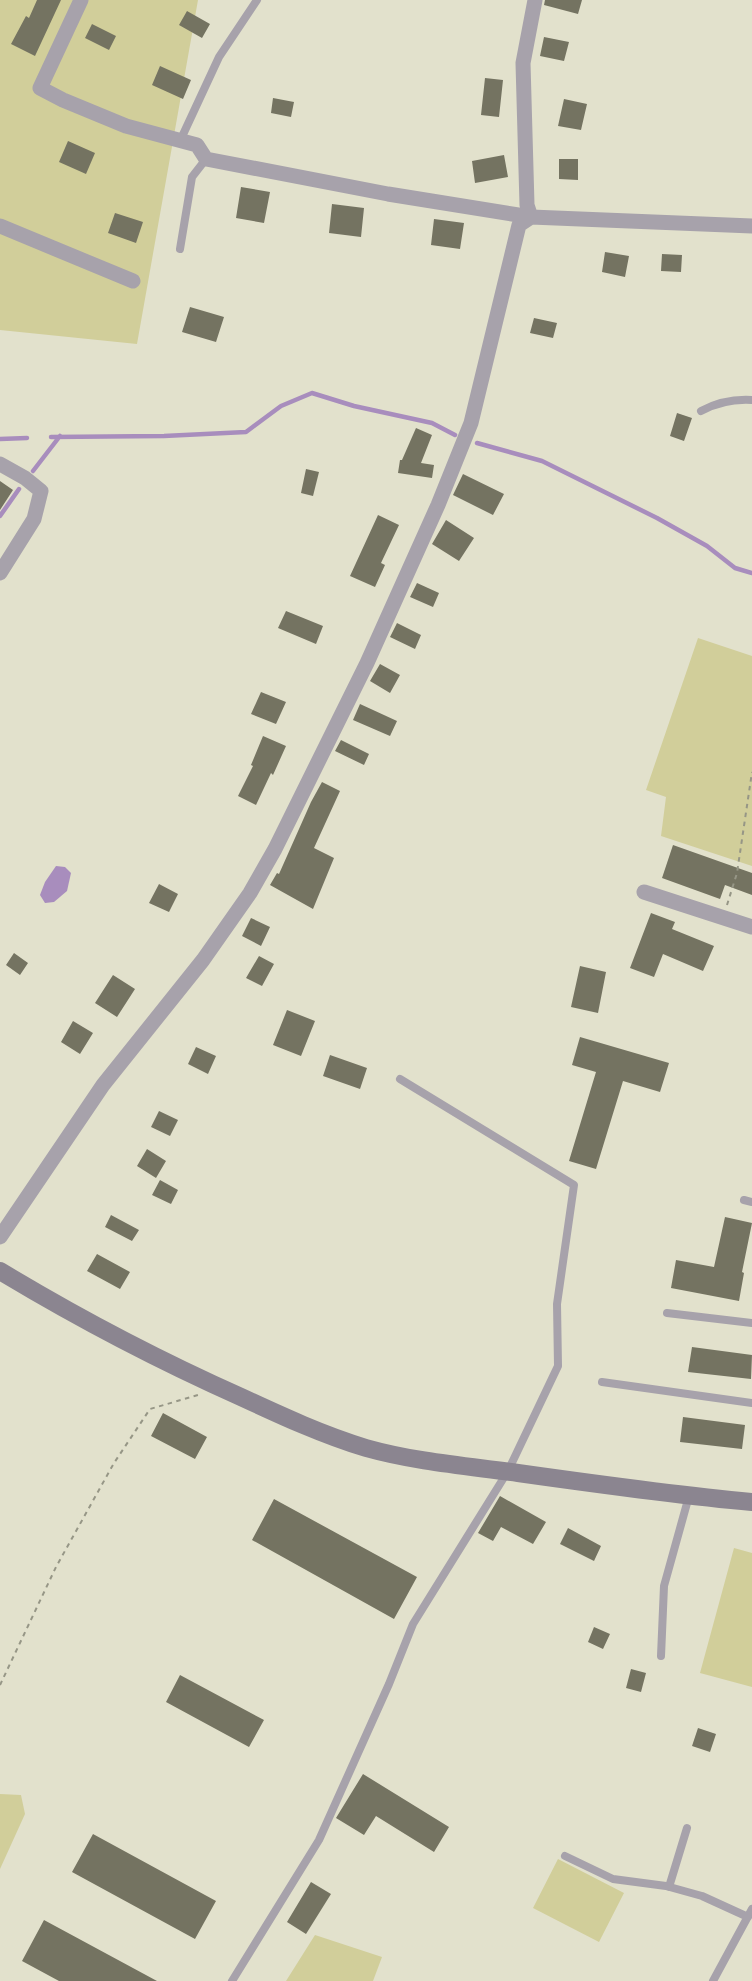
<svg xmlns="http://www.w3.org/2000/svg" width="752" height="1981" font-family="Overpass,sans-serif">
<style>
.green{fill:#d1ce9a}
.water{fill:#a88dbd}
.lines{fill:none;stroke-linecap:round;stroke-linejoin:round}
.stream{stroke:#a88dbd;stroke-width:4.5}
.building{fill:#747361}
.path{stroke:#969686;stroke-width:2;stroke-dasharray:4.5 4.5;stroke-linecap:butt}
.lane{stroke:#a7a2ab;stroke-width:8}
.street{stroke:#a7a2ab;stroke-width:15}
.secondary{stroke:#8b8590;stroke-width:18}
</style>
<rect width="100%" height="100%" fill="#e2e1cc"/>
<path class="green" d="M0,0H198L137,344L0,330Z
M698,638L752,656V866L661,836L666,797L646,790Z
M734,1548L752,1553V1687L700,1673Z
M0,1794L21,1795L25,1814L0,1869Z
M558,1859L624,1893L599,1942L533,1908Z
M315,1935L382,1957L373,1981H286Z"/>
<path class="water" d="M56,866L65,867L71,873L67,891L54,902L45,903L40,895L45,882Z"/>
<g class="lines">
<path class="stream" d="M51,437L164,436L246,432L281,406L312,393L354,406L432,423L455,435
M0,439L27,438
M477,443L542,461L657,518L707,546L735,568L752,573
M33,471L60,436
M0,516L19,489"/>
</g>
<path class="building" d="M37,0H61L35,56L11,44L26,16L29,18Z
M545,0H582L578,14L544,5Z
M187,11L210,24L202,38L179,25Z
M92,24L116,36L109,50L85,38Z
M544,37L569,42L564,61L540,56Z
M160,66L191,80L183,99L152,85Z
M485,78L503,80L499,117L481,115Z
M273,98L294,102L291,117L271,113Z
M564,99L587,104L581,130L558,126Z
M68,141L95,153L86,174L59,162Z
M504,155L508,177L475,183L472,161Z
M559,159H578V180L559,179Z
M241,187L270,192L264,223L236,218Z
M332,204L364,208L361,237L329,233Z
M115,213L143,222L136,243L108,233Z
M434,219L464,223L460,249L431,245Z
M605,252L629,256L625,277L602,272Z
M662,254L682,255L681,272L661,271Z
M190,307L224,317L216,342L182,332Z
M534,318L557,323L553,338L530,333Z
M677,413L692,418L684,441L670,436Z
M416,428L432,435L421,463L434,465L432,478L398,473L400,460H402Z
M306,469L319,472L313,496L301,493Z
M463,474L504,494L493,515L453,495Z
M0,481L13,490L0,510Z
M378,515L399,525L381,563L385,565L375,587L350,576Z
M446,520L474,538L459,561L432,544Z
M417,583L439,593L433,607L410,597Z
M286,611L323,626L316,644L278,628Z
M397,623L421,635L415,649L390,637Z
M380,664L400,675L390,693L370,681Z
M261,692L286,702L276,724L251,714Z
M360,704L397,721L390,736L353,720Z
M263,736L286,746L273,775L271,773L256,805L238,796L253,766L251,765Z
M341,740L369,754L364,765L335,751Z
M322,782L340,791L314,848L334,858L313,909L270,885L277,873L279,874L311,802Z
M673,845L752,873V895L725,885L720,899L662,878Z
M159,884L178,894L169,912L149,903Z
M651,913L675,922L672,929L714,946L703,971L663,954L654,977L630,968Z
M251,918L270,927L261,946L242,936Z
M14,953L28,963L20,975L6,965Z
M259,956L274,964L262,986L246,978Z
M580,966L606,972L598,1013L571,1007Z
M113,975L135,989L117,1017L95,1003Z
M287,1010L315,1021L301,1056L273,1045Z
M73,1021L93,1033L80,1054L61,1042Z
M580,1037L669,1063L660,1092L623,1081L596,1169L569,1161L596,1072L572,1065Z
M196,1047L216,1056L208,1074L188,1064Z
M330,1055L367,1068L360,1089L323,1076Z
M159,1111L178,1120L170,1136L151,1127Z
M147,1149L166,1161L156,1178L137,1166Z
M160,1180L178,1190L171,1204L152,1195Z
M111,1215L139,1230L132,1241L105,1227Z
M725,1217L752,1223L742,1272L744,1273L739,1301L671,1288L676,1260L714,1267Z
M97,1254L130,1272L120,1289L87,1271Z
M692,1347L752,1355L751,1379L688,1372Z
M163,1413L207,1437L195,1459L151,1436Z
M683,1417L745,1425L742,1449L680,1442Z
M500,1496L546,1522L533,1544L501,1527L493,1541L478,1533Z
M274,1499L417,1577L394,1619L252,1540Z
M568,1528L601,1546L594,1561L560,1544Z
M594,1627L610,1634L603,1649L588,1642Z
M631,1669L646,1673L641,1692L626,1688Z
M180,1675L264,1720L249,1747L166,1702Z
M698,1728L716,1734L710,1752L692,1746Z
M363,1774L449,1827L434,1852L376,1816L364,1835L336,1818Z
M93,1834L216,1901L195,1939L72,1872Z
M311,1882L331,1894L306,1934L287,1922Z
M44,1920L157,1981H59L22,1961Z"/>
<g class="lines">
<path class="path" d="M727,905L737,873L752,772
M0,1685L56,1567L114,1463L150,1409L198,1395"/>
<path class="lane" d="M182,141H180L219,57L257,0
M180,249L192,177L206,159L205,157
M701,411C716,403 735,399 752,400
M744,1200L752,1202
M667,1313L752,1323
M602,1382L752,1403
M661,1656L664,1586L689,1496
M565,1856L613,1879L666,1886L702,1896L748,1917
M669,1887L687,1828
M232,1981L319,1840L389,1684L413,1624L508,1471L558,1366L557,1304L574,1185L400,1079
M713,1981L752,1909"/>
<path class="street" d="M81,0L40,88L63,100L126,126L197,145L206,159L388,194L531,217L752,226
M0,226L133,281
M0,464L25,478L41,491L34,519L0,573
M644,892L752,927
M0,1237L103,1085L203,960L250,893L275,849L367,663L438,505L471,423L519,225L531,217L527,205L523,63L535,0"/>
<path class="secondary" d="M0,1271C78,1318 158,1360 241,1397C282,1416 323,1435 366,1448C416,1462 467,1466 518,1473C596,1484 674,1495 752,1502"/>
</g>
</svg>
